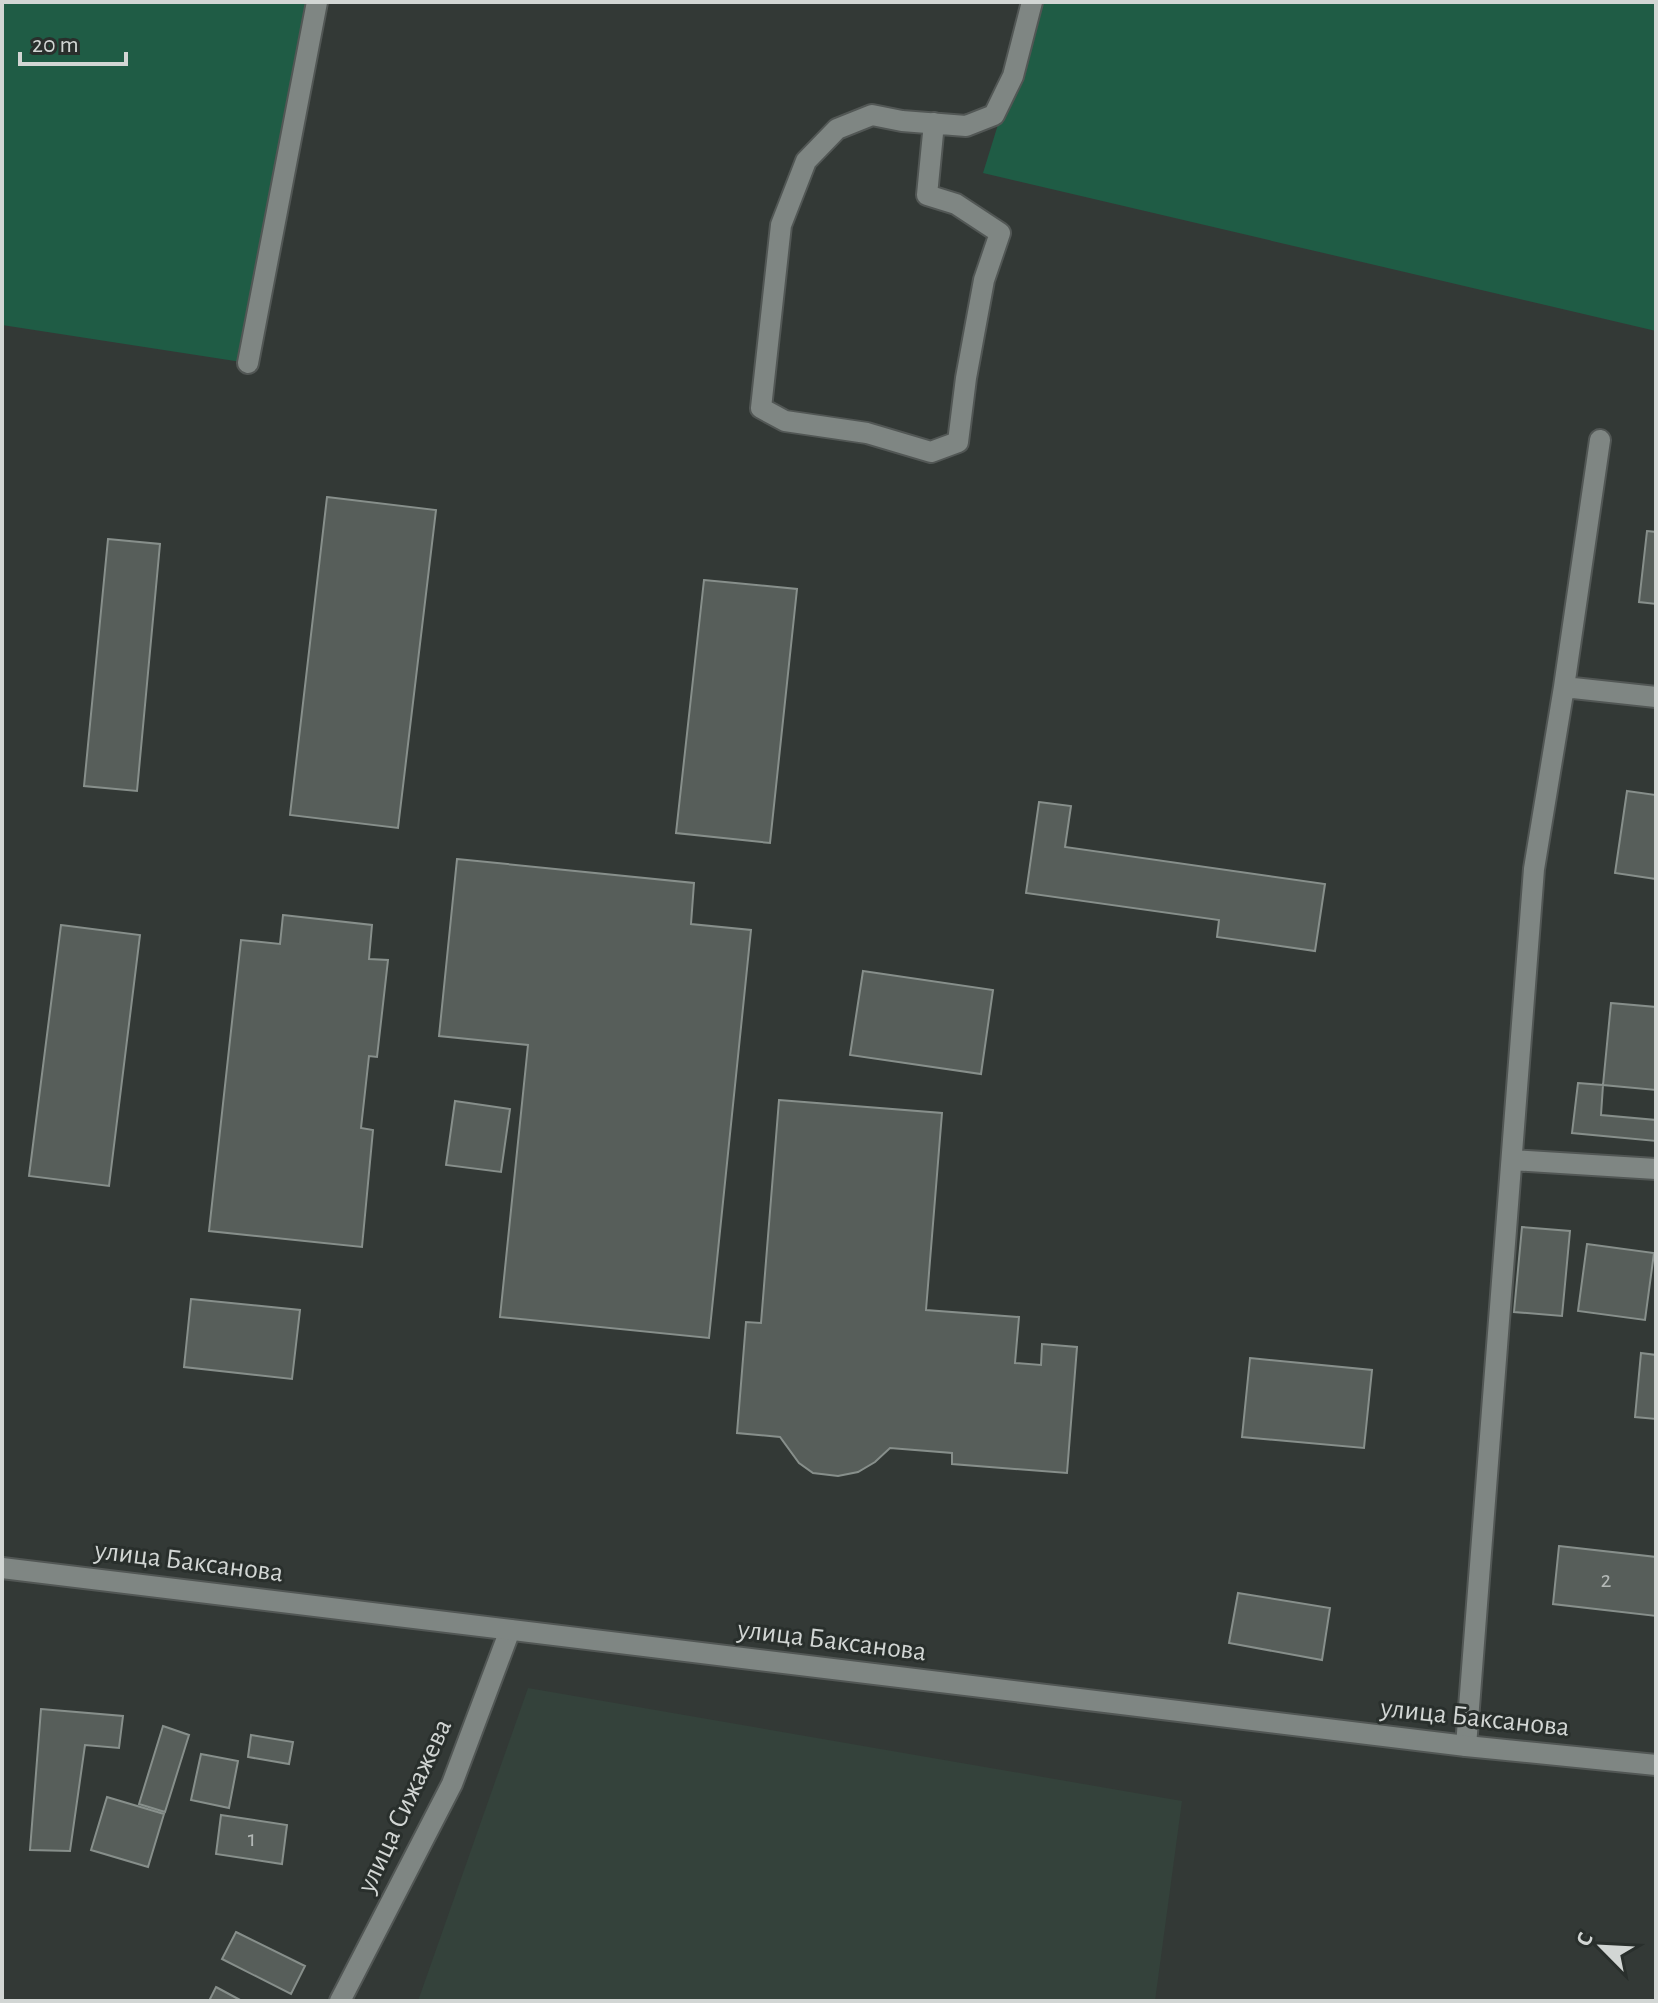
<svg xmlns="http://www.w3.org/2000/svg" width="1658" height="2003" font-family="'Alegreya Sans',sans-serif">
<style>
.built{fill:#34423b}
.green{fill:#1f5c45}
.building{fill:#575e5a;stroke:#878f8b;stroke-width:2}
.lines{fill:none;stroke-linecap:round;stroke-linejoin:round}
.service-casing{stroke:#525755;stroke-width:24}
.minor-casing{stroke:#525755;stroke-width:24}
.secondary-casing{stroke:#525755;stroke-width:24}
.service{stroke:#7f8683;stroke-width:20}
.minor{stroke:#7f8683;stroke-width:20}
.secondary{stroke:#7f8683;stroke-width:20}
.labels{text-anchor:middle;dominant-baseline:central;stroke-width:6;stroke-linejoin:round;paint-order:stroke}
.number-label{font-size:24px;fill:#b3b8b6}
.street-label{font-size:28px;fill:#d2d6d4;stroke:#292f2c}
</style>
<rect width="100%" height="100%" fill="#333936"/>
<path class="built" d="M528,1688L1182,1801L1155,2001H418Z"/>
<path class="green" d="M2,2H317L248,363L2,325Z
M1032,2H1656V331L983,173L1013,76Z"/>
<path class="building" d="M327,497L436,510L398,828L290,815Z
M1647,531L1656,532V604L1639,602Z
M108,539L160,544L137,791L84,786Z
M704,580L797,589L770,843L676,833Z
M1627,791L1656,795V879L1615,873Z
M1039,802L1071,806L1065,847L1325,884L1315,951L1217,937L1219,920L1026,893Z
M457,859L694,883L691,924L751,930L709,1338L500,1317L528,1045L439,1036Z
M283,915L372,925L369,959L388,960L377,1057L369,1056L361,1128L373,1130L362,1247L209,1231L241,940L280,944Z
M61,925L140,935L109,1186L29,1176Z
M863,971L993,990L981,1074L850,1055Z
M1611,1003L1656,1007V1090L1603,1085Z
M1578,1083L1603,1085L1601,1115L1656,1120V1141L1572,1133Z
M779,1100L942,1113L926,1310L1019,1317L1015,1363L1041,1365L1042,1344L1077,1347L1067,1473L952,1464V1453L890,1448L875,1462L858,1472L838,1476L813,1473L799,1463L780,1437L737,1433L746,1322L761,1323Z
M455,1101L510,1109L501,1172L446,1165Z
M1522,1227L1570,1231L1562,1316L1514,1312Z
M1587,1244L1654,1253L1645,1320L1578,1311Z
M191,1299L300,1310L292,1379L184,1367Z
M1641,1353L1656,1355V1419L1635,1417Z
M1250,1358L1372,1370L1364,1448L1242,1437Z
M1559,1546L1656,1557V1616L1553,1604Z
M1238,1593L1330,1608L1322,1660L1229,1643Z
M41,1709L123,1716L119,1748L85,1745L70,1851L30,1850Z
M163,1726L189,1735L165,1812L139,1804Z
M251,1735L293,1742L289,1764L248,1757Z
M201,1754L238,1761L229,1808L191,1800Z
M107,1797L164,1814L148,1867L91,1850Z
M221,1815L287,1825L282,1864L216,1854Z
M236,1932L305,1966L291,1994L222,1959Z
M216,1987L242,2001H209Z"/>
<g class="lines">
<defs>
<path id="service" d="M934,123L927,195L956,204L1000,233L984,280L966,378L958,442L931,452L867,433L785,421L761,408L781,225L806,161L837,129L872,115L902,121L966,126L994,115L1013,76L1032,2
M248,363L317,2
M1564,687L1656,697
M1512,1160L1656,1169
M1466,1746L1534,869L1564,687L1600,440"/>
<path id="minor" d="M340,2001L452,1784L510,1630"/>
<path id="secondary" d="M2,1568L1466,1746L1656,1765"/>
</defs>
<use href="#service" class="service-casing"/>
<use href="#minor" class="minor-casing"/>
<use href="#secondary" class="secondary-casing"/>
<use href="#service" class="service"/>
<use href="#minor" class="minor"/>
<use href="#secondary" class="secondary"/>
</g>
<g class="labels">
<g class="number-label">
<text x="1606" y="1580">2</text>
<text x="252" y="1839">1</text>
</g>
<g class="street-label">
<text transform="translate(189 1562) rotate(7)">улица Баксанова</text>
<text transform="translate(832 1641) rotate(7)">улица Баксанова</text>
<text transform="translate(1475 1718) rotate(6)">улица Баксанова</text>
<text transform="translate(405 1806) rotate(-65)">улица Сижажева</text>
</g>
</g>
<rect width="1658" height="2003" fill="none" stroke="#d2d6d4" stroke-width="8"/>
<g transform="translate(1602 1947) rotate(294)" stroke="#292f2c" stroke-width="6" paint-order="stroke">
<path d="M0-6L14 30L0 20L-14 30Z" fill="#d2d6d4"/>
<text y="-12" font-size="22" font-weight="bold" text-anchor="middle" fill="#d2d6d4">С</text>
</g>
<path d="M20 52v12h106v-12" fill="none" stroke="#d2d6d4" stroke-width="4"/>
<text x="32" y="52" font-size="24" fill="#d2d6d4" stroke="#292f2c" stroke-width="6" paint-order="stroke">20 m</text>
</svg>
